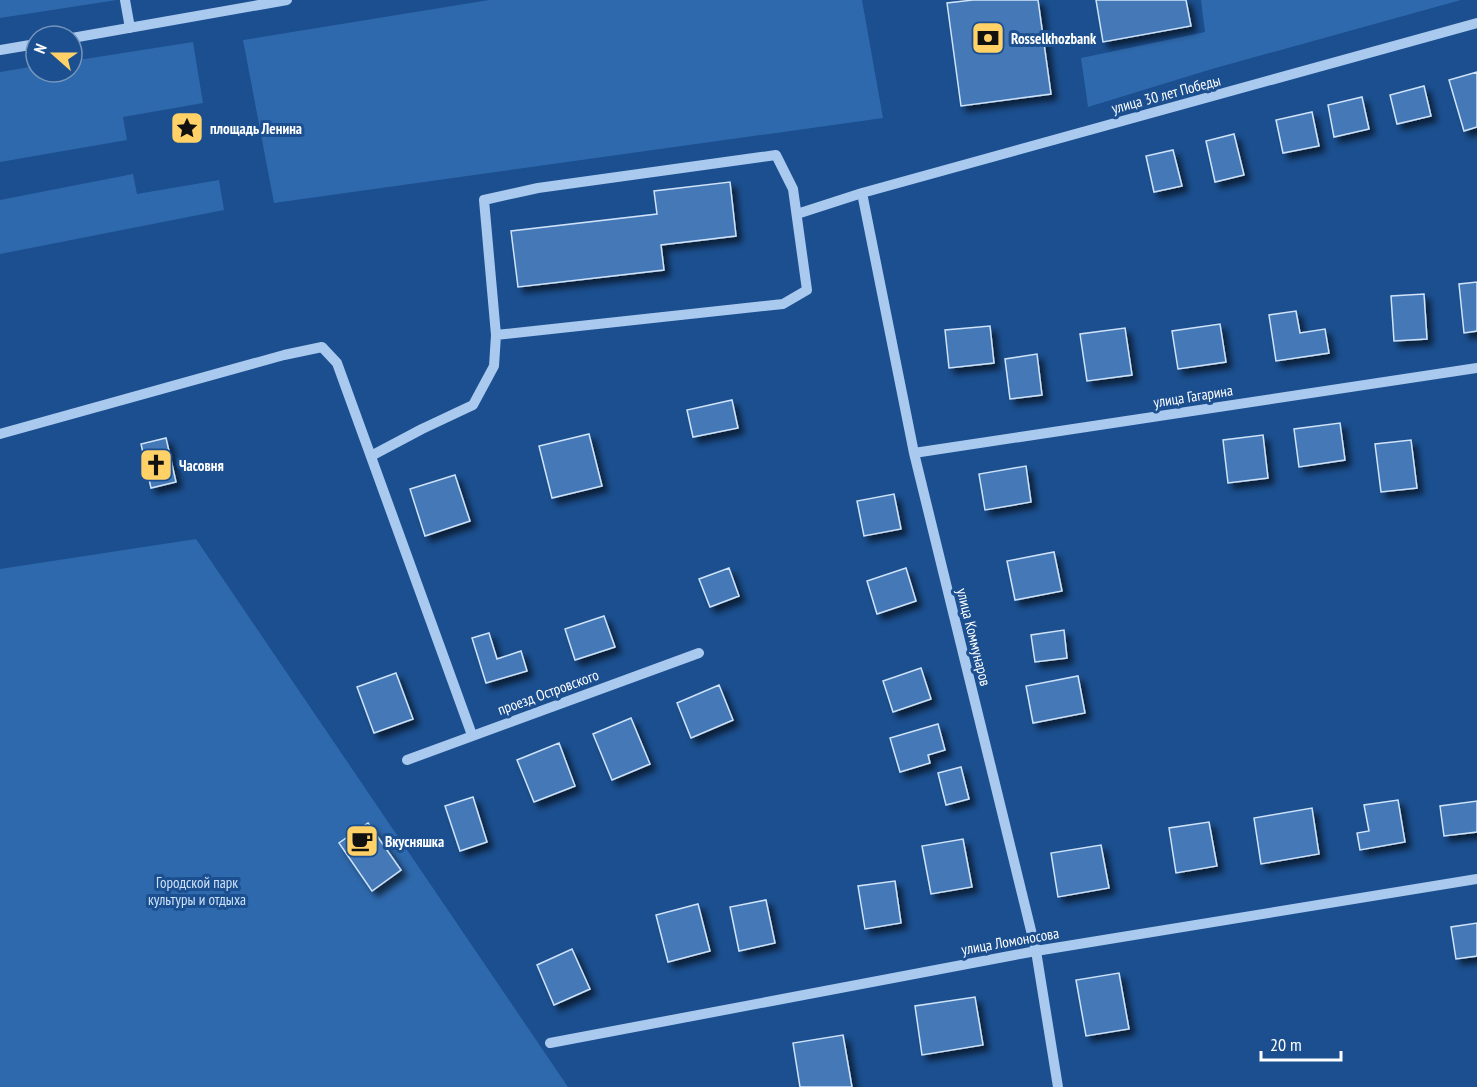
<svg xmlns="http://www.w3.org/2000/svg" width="1477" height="1087" font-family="'PT Sans Narrow',sans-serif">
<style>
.green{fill:#2e69ad}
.building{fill:#4478b7;stroke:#cfe3fa;stroke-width:1.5;filter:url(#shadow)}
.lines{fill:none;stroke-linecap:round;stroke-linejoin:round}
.minor{stroke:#a9c9ee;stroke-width:10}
.labels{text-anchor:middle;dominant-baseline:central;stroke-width:6;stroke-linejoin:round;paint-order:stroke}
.poi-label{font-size:15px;font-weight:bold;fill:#fff;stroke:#1b4f8f;text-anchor:start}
.street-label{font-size:15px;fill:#fff;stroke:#1b4f8f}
.park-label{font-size:15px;fill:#cfe3fa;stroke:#1b4f8f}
</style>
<defs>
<filter id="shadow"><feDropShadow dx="5.5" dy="5.5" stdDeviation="3" flood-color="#0009"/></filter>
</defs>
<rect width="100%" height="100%" fill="#1b4f8f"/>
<path class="green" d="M0,0H117L0,18Z
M489,0H862L883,118L274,203L243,40Z
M1201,0H1461L1212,69L1088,107L1081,58L1205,32Z
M193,42L203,103L123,117L127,140L0,162V72L36,66V72H72V61Z
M133,174L137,194L219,180L224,210L0,254V200Z
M196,539L568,1087H0V569Z"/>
<path class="building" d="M973,0H1038L1051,94L961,106L947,3Z
M1096,0H1186L1191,26L1103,42Z
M1477,72V127L1464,131L1449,80Z
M1424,86L1431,116L1397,124L1390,95Z
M1362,97L1369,129L1334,137L1328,105Z
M1312,112L1319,146L1283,153L1276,120Z
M1234,134L1244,175L1215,182L1206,141Z
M1173,150L1182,186L1154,192L1146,156Z
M730,182L736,236L661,245L664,270L518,287L511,231L657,214L654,191Z
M1477,282V331L1464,333L1459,284Z
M1424,294L1427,339L1394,341L1391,296Z
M1296,311L1300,333L1325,329L1329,353L1276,361L1269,315Z
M1220,324L1226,362L1178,369L1172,331Z
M990,326L994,363L949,368L945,330Z
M1125,328L1132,375L1087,381L1080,334Z
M1037,354L1042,395L1010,399L1005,359Z
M732,400L738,428L693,437L687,410Z
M1340,423L1345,460L1299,467L1294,429Z
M589,434L602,486L552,498L539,446Z
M1263,435L1268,478L1228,483L1223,440Z
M166,438L176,482L151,488L141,444Z
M1411,440L1417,488L1381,492L1375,444Z
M1026,466L1031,502L985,510L979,474Z
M455,475L470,521L425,536L410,489Z
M894,494L901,529L864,536L857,501Z
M1054,552L1062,591L1015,600L1007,561Z
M729,568L739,596L710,607L699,579Z
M906,568L916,601L877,614L867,581Z
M604,616L615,647L575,660L565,629Z
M1064,630L1067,658L1035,662L1031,635Z
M489,633L497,659L521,651L527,671L486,683L472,638Z
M921,668L931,699L893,712L883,681Z
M396,673L413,719L374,733L357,687Z
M1078,676L1085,713L1033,723L1026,686Z
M719,685L733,720L691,738L677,703Z
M631,718L650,764L612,780L593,734Z
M938,724L945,750L928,755L930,763L900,772L890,738Z
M559,743L575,786L534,802L517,760Z
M961,767L969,799L946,805L938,773Z
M473,797L487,842L460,851L445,806Z
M1398,800L1405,842L1360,850L1357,833L1369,831L1364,805Z
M1477,801V832L1444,836L1440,806Z
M1312,808L1319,854L1261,864L1254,818Z
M1209,822L1217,866L1176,873L1169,828Z
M368,823L401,870L372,891L339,843Z
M963,839L972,887L931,894L922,846Z
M1101,845L1109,888L1058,897L1051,853Z
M895,881L901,923L865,929L858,886Z
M766,900L775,943L739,951L730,907Z
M698,904L710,951L668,962L656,915Z
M1477,923V956L1456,959L1451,927Z
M572,949L590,989L554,1005L537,965Z
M1119,973L1129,1029L1086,1036L1076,980Z
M975,997L983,1045L922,1055L915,1006Z
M843,1035L852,1087H800L793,1043Z"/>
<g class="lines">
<path class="minor" d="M125,0L130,28
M72,38L287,0
M0,50L36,44
M862,193L914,453L1036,951L1058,1087
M797,214L862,193L1477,23
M0,434L284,355L322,347L337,363L472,735
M914,453L1477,368
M371,456L422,429L473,405L494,366L496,335L484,200L538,188L776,155L793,189L807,290L783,304L496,335
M407,760L699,653
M550,1043L1036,951L1477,879"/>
</g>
<defs>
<symbol id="bank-square" viewBox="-11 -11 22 22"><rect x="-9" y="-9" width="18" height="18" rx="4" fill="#ffd166" stroke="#1b4f8f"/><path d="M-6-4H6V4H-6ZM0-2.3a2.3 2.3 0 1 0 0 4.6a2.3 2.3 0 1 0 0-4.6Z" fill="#111"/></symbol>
<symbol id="sight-square" viewBox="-11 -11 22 22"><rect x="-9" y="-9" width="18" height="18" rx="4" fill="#ffd166" stroke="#1b4f8f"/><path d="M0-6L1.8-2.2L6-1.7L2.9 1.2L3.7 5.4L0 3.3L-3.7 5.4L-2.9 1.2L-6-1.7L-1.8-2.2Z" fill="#111"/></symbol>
<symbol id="church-square" viewBox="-11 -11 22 22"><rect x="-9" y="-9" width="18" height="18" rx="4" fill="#ffd166" stroke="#1b4f8f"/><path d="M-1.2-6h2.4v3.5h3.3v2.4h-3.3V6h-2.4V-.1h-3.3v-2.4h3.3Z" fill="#111"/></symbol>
<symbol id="cafe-square" viewBox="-11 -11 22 22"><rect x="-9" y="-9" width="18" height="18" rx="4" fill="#ffd166" stroke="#1b4f8f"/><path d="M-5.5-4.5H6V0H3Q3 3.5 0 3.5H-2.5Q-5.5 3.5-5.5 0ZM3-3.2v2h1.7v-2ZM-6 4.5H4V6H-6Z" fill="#111"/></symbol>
</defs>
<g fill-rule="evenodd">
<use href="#bank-square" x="969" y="19" width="38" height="38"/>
<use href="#sight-square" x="168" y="109" width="38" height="38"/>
<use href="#church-square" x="137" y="446" width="38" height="38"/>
<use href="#cafe-square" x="343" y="822" width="38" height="38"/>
</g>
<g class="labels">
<g class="poi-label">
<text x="1011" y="38">Rosselkhozbank</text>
<text x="210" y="128">площадь Ленина</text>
<text x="179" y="465">Часовня</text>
<text x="385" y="841">Вкусняшка</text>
</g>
<g class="street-label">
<text transform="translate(1166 94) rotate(-15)">улица 30 лет Победы</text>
<text transform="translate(1193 396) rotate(-9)">улица Гагарина</text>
<text transform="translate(974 637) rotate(76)">улица Коммунаров</text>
<text transform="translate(548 692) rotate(-20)">проезд Островского</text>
<text transform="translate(1010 941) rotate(-10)">улица Ломоносова</text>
</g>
<g class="park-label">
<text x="197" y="882">Городской парк<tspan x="197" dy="17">культуры и отдыха</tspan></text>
</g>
</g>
<g transform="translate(54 54) rotate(291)"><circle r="28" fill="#1b4f8f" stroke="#7695bc" stroke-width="1.5"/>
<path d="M0-4.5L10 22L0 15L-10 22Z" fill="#ffd166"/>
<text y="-9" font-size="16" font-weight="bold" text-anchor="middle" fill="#ffffff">N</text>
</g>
<path d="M1261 1051v9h80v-9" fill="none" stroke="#ffffff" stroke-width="3"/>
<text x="1270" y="1051" font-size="18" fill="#ffffff" stroke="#1b4f8f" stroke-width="4.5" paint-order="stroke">20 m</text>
</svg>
